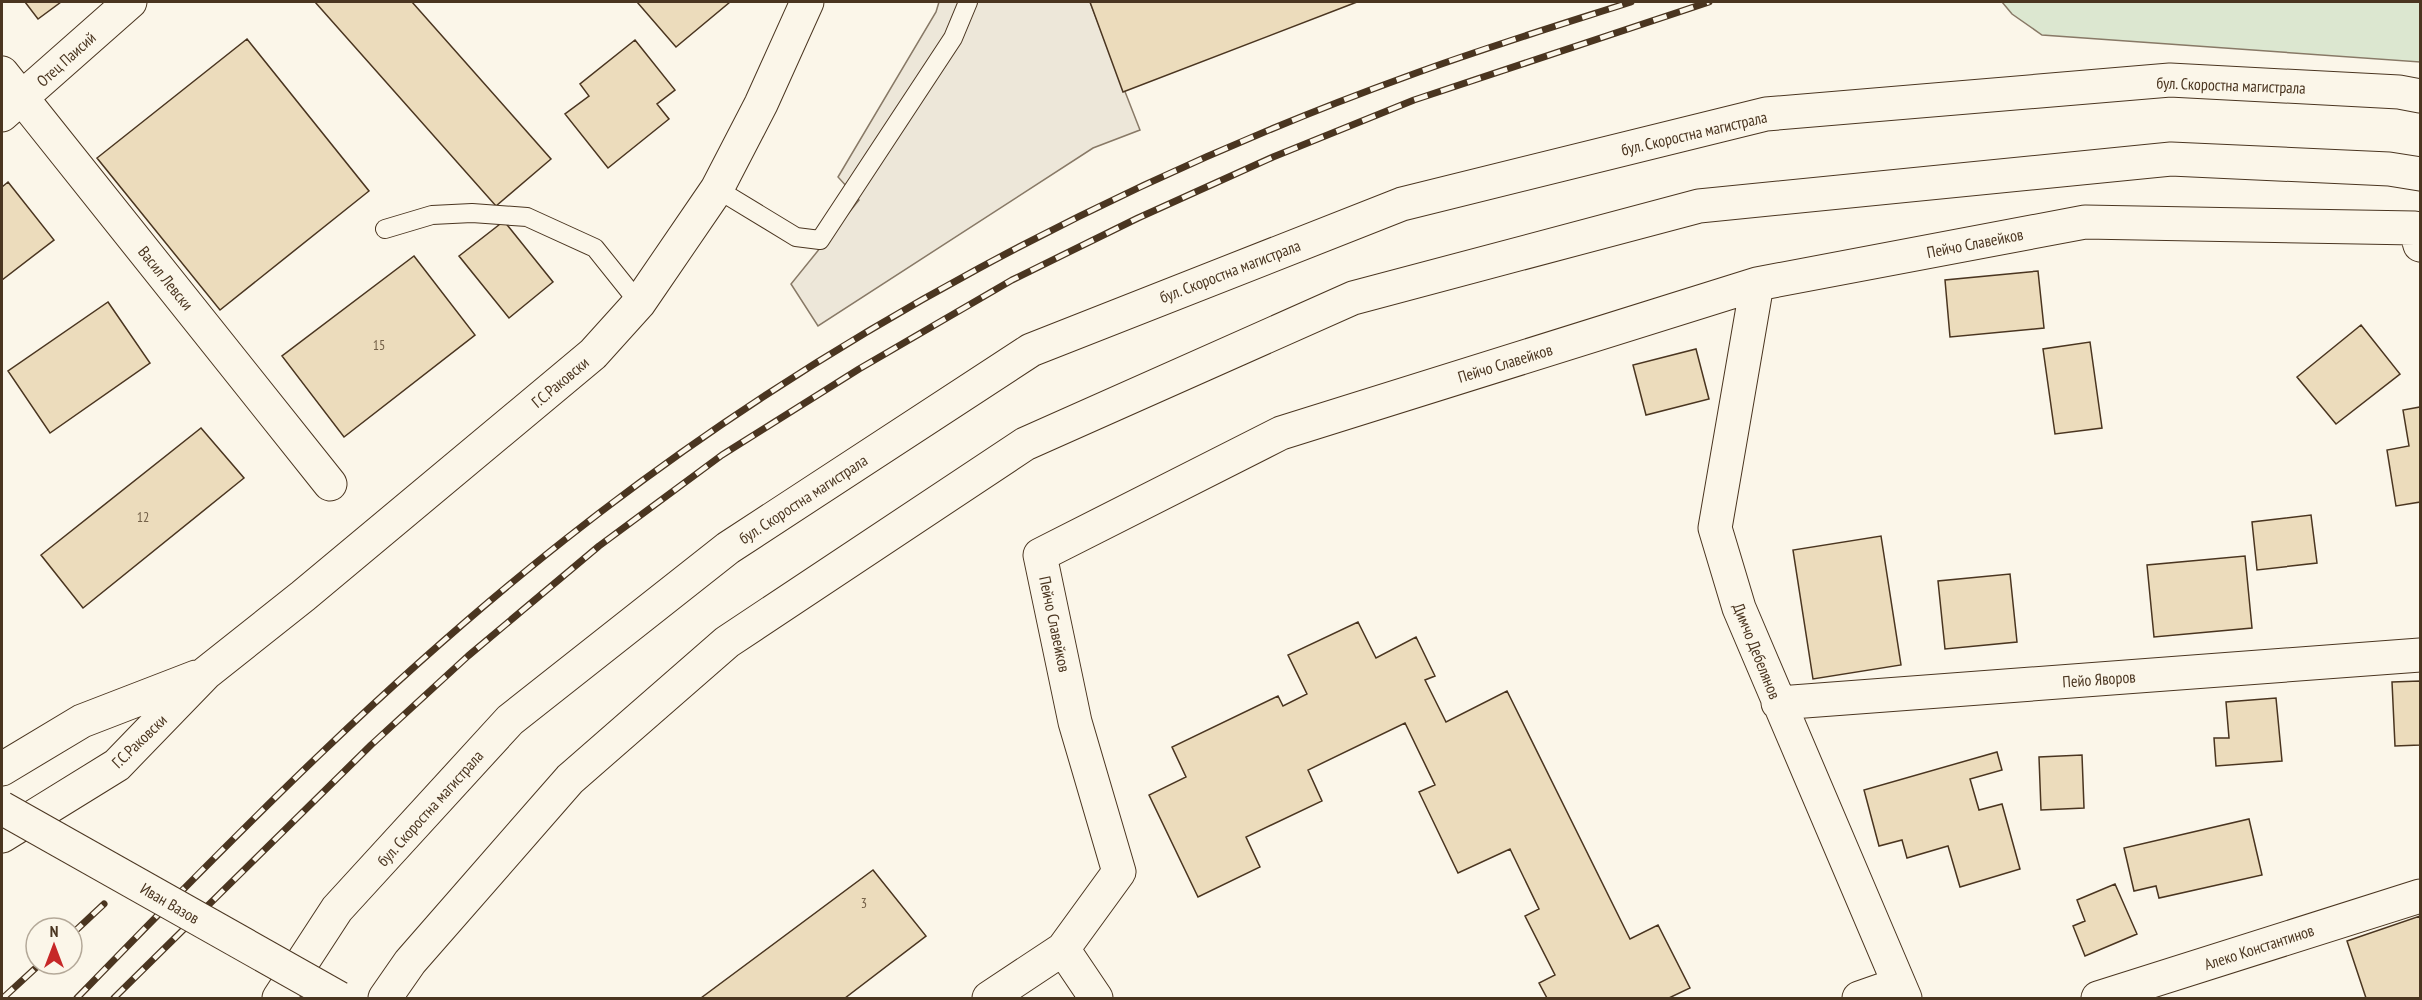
<svg xmlns="http://www.w3.org/2000/svg" width="2422" height="1000" font-family="'PT Sans Narrow',sans-serif">
<style>
.green{fill:#dce7d0;stroke:#887966;stroke-width:1.5}
.parking{fill:#ede7d9;stroke:#887966;stroke-width:1.5}
.building{fill:#ecdcbc;stroke:#4a3520;stroke-width:1.5}
.lines{fill:none;stroke-linecap:round;stroke-linejoin:round}
.lane-casing{stroke:#4a3520;stroke-width:20}
.street-casing{stroke:#4a3520;stroke-width:35}
.secondary-casing{stroke:#4a3520;stroke-width:35}
.highway-casing{stroke:#4a3520;stroke-width:35}
.lane{stroke:#fbf6e9;stroke-width:18}
.street{stroke:#fbf6e9;stroke-width:33}
.secondary{stroke:#fbf6e9;stroke-width:33}
.highway{stroke:#fbf6e9;stroke-width:33}
.rail-casing{stroke:#4a3520;stroke-width:7}
.rail{stroke:#fbf6e9;stroke-width:4.5;stroke-dasharray:14;stroke-linecap:butt}
.secondary-bridge-casing{stroke:#4a3520;stroke-width:35;stroke-linecap:butt}
.secondary-bridge{stroke:#fbf6e9;stroke-width:33}
.labels{text-anchor:middle;dominant-baseline:central;stroke-width:4.5;stroke-linejoin:round;paint-order:stroke}
.number-label{font-size:14px;fill:#725f47}
.street-label{font-size:16px;fill:#4a3520;stroke:#fbf6e9}
</style>
<rect width="100%" height="100%" fill="#fbf6e9"/>
<path class="green" d="M2002,2H2420V62L2042,35L2012,14Z"/>
<path class="parking" d="M939,2H1090L1140,130L1093,148L818,326L791,284L859,200L838,177L936,12Z"/>
<path class="building" d="M25,2H61L38,19Z
M315,2H412L551,159L496,206Z
M637,2H730L676,47Z
M1090,2H1357L1123,92Z
M247,39L369,191L220,310L97,158Z
M635,40L675,90L657,104L669,119L608,168L565,114L589,96L580,84Z
M8,182L54,240L2,280V187Z
M504,221L553,282L509,318L459,256Z
M414,256L475,335L344,437L282,356Z
M2038,271L2044,328L1950,337L1945,280Z
M108,302L150,363L50,433L8,371Z
M2361,325L2400,374L2336,424L2297,377Z
M2090,342L2102,428L2055,434L2043,349Z
M1696,349L1709,399L1646,415L1633,365Z
M2420,407V502L2396,506L2387,450L2409,446L2403,410Z
M201,428L244,478L83,608L41,555Z
M2311,515L2317,563L2257,570L2252,522Z
M1881,536L1901,665L1813,679L1793,550Z
M2245,556L2252,628L2154,637L2147,565Z
M2010,574L2017,642L1945,649L1938,581Z
M1358,622L1376,658L1416,637L1435,676L1425,680L1446,722L1507,691L1630,939L1658,925L1690,988L1669,998H1547L1539,983L1555,975L1525,916L1539,909L1510,849L1458,873L1419,792L1435,785L1405,723L1308,770L1322,801L1246,837L1260,867L1198,897L1149,795L1186,777L1172,747L1278,696L1283,706L1307,694L1288,655Z
M2420,681V745L2395,746L2392,682Z
M2276,698L2282,761L2216,766L2214,738H2229L2226,702Z
M1997,752L2002,770L1970,779L1979,810L2002,804L2020,869L1960,887L1948,846L1907,858L1902,840L1879,846L1864,790Z
M2082,755L2084,808L2041,810L2039,757Z
M2249,819L2262,875L2159,898L2156,886L2134,891L2124,848Z
M873,870L926,936L845,998H701Z
M2115,884L2137,934L2085,956L2073,926L2085,921L2077,900Z
M2420,916V998H2366L2347,941Z"/>
<g class="lines">
<defs>
<path id="lane" d="M717,189L796,237L820,240L953,38L968,2
M385,229L432,215L472,213L527,217L595,248L639,303"/>
<path id="street" d="M2,73L330,484
M2,115L130,2
M1757,284L1715,528L1739,608L1905,998
M1778,703L2420,655
M1063,949L1096,998
M989,998L1063,949L1119,872L1075,722L1040,555L1281,433L1757,284L2085,222L2415,228L2420,245
M1859,998L1899,984
M2098,998L2420,896"/>
<path id="secondary" d="M2,769L82,721L196,677
M2,836L117,765L206,673L303,596L593,354L639,303L717,189L761,104L807,2"/>
<path id="highway" d="M279,998L337,909L510,720L728,548L1031,350L1402,204L1766,114L2170,80L2399,92L2420,96
M385,998L410,962L570,779L727,642L1025,444L1353,298L1699,206L2171,159L2389,169L2420,174"/>
</defs>
<use href="#lane" class="lane-casing"/>
<use href="#street" class="street-casing"/>
<use href="#secondary" class="secondary-casing"/>
<use href="#highway" class="highway-casing"/>
<use href="#lane" class="lane"/>
<use href="#street" class="street"/>
<use href="#secondary" class="secondary"/>
<use href="#highway" class="highway"/>
<defs>
<path id="rail" d="M72,934L104,904
M3,998L40,964
M77,998C238,832 401,666 585,524C829,334 1118,181 1408,76C1481,49 1556,26 1631,2
M114,998L371,745L468,656L599,546L722,455L859,369L1012,280L1138,218L1273,157L1414,100L1709,2"/>
</defs>
<use href="#rail" class="rail-casing"/>
<use href="#rail" class="rail"/>
<defs>
<path id="secondary-bridge" d="M2,808L339,998"/>
</defs>
<use href="#secondary-bridge" class="secondary-bridge-casing"/>
<use href="#secondary-bridge" class="secondary-bridge"/>
</g>
<g class="labels">
<g class="number-label">
<text x="379" y="345">15</text>
<text x="143" y="517">12</text>
<text x="864" y="903">3</text>
</g>
<g class="street-label">
<text transform="translate(66 59) rotate(-42)">Отец Паисий</text>
<text transform="translate(2231 85) rotate(2)">бул. Скоростна магистрала</text>
<text transform="translate(1694 133) rotate(-13)">бул. Скоростна магистрала</text>
<text transform="translate(1975 243) rotate(-11)">Пейчо Славейков</text>
<text transform="translate(1230 271) rotate(-21)">бул. Скоростна магистрала</text>
<text transform="translate(166 278) rotate(51)">Васил Левски</text>
<text transform="translate(1505 363) rotate(-17)">Пейчо Славейков</text>
<text transform="translate(560 382) rotate(-40)">Г.С.Раковски</text>
<text transform="translate(803 499) rotate(-33)">бул. Скоростна магистрала</text>
<text transform="translate(1055 624) rotate(78)">Пейчо Славейков</text>
<text transform="translate(1757 651) rotate(68)">Димчо Дебелянов</text>
<text transform="translate(2099 679) rotate(-4)">Пейо Яворов</text>
<text transform="translate(139 741) rotate(-44)">Г.С.Раковски</text>
<text transform="translate(430 808) rotate(-48)">бул. Скоростна магистрала</text>
<text transform="translate(170 903) rotate(30)">Иван Вазов</text>
<text transform="translate(2259 947) rotate(-18)">Алеко Константинов</text>
</g>
</g>
<rect width="2422" height="1000" fill="none" stroke="#4a3520" stroke-width="6"/>
<g transform="translate(54 946)"><circle r="28" fill="#fbf6e9" stroke="#b4a999" stroke-width="1.5"/>
<path d="M0-4.5L10 22L0 15L-10 22Z" fill="#c62828"/>
<text y="-9" font-size="16" font-weight="bold" text-anchor="middle" fill="#4a3520">N</text>
</g>
</svg>
